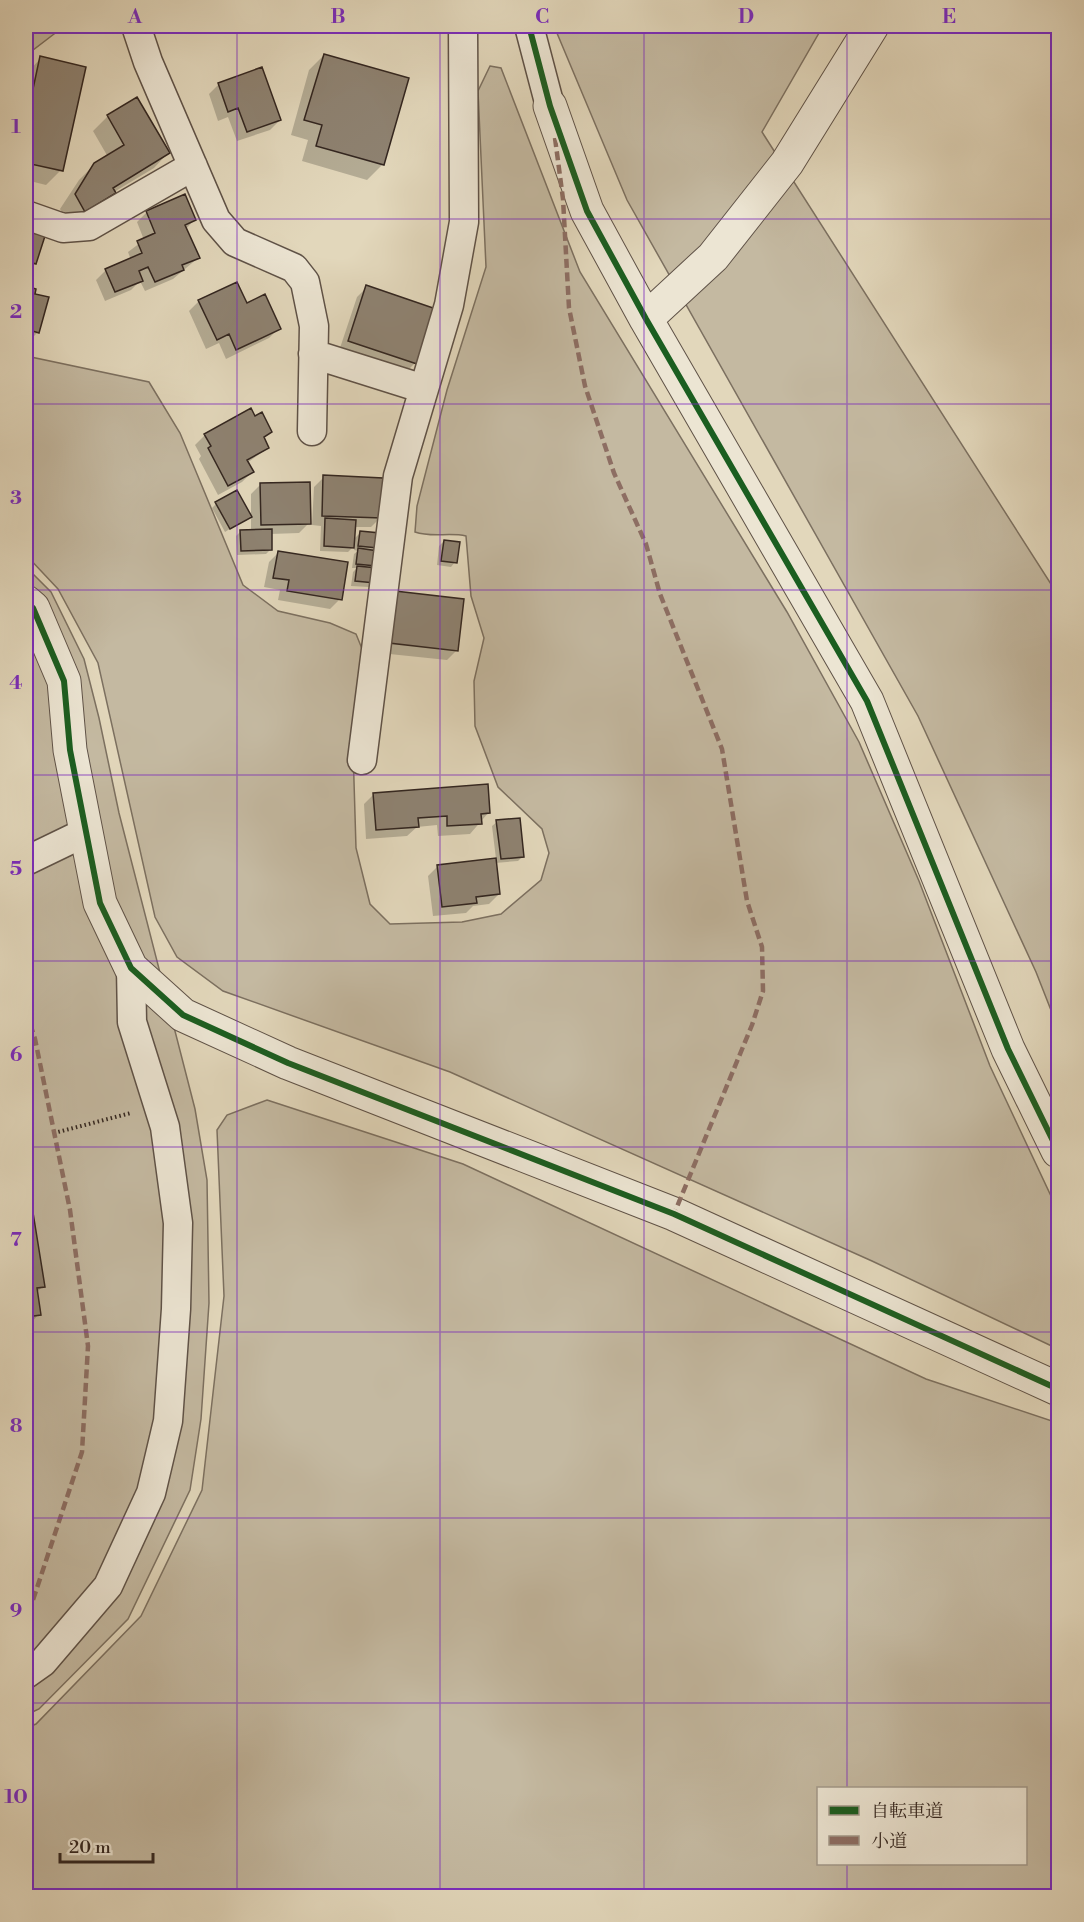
<svg xmlns="http://www.w3.org/2000/svg" width="1084" height="1922" font-family="'Libre Bodoni','Noto Serif JP',serif">
<style>
.green{fill:#c4b9a1;stroke:#7c7060;stroke-width:1.5;fill-rule:evenodd}
.shadow{fill:#0003}
.building{fill:#8e8271;stroke:#332620;stroke-width:1.5}
.lines{fill:none;stroke-linecap:round;stroke-linejoin:round}
.minor-casing{stroke:#5f5247;stroke-width:31}
.tertiary-casing{stroke:#5f5247;stroke-width:35}
.path{stroke:#332620;stroke-width:4;stroke-dasharray:1.5 3;stroke-linecap:butt}
.minor{stroke:#ece5d3;stroke-width:28}
.tertiary{stroke:#ece5d3;stroke-width:33}
.quiet{stroke:#8d6e63;stroke-width:4.5;stroke-dasharray:9 4.5;stroke-linecap:butt}
.cycleway-casing{stroke:#ece5d3;stroke-width:10}
.cycleway{stroke:#1b5e20;stroke-width:6}
.grid{fill:none;stroke:#7b2cbf;stroke-width:1.5;stroke-opacity:0.55}
.neatline{fill:none;stroke:#7b2cbf;stroke-width:2}
.grid-label{font-size:20px;text-anchor:middle;font-weight:bold;fill:#7b2cbf}
</style>
<rect width="100%" height="100%" fill="#e2d7bb"/>
<filter id="stains"><feTurbulence type="fractalNoise" baseFrequency=".00333" numOctaves="4"/><feColorMatrix values="0 0 0 0 .2 0 0 0 0 .09 0 0 0 0 .02 0 0 0 .5 -.17"/></filter>
<radialGradient id="worn" r=".72"><stop offset=".6" stop-color="#630" stop-opacity="0"/><stop offset="1" stop-color="#630" stop-opacity=".3"/></radialGradient>
<path class="green" d="M26,26H58V31L33,50L26,51Z
M554,26H823L762,132L1058,595V1028L1036,972L918,716L627,200Z
M490,66L501,68L580,272L787,612L859,742L919,881L990,1066L1058,1211V1349L872,1261L450,1072L223,991L177,957L155,917L98,663L58,589L26,555V356L149,382L180,433L243,585L278,611L330,623L356,634L365,656L353,748L356,848L370,904L390,924L462,922L501,914L541,880L549,853L542,829L498,787L475,726L474,681L484,638L471,596L466,536C449,532 432,538 415,532L417,506L447,390L486,267L478,91Z
M26,567L51,592L84,659L99,718L119,813L195,1109L207,1180L209,1303L201,1419L190,1490L128,1619L39,1709L26,1715Z
M267,1100L463,1164L926,1379L1058,1423V1896H26V1728L36,1724L141,1616L202,1490L224,1296L217,1130L227,1115ZM1026,1788V1864H818V1788Z"/>
<path class="shadow" d="M324,55L407,79L382,165L367,180L302,161L308,140L291,135L309,70Z
M41,58L61,170L46,185L26,180V74Z
M219,84L280,120L270,130L237,141L228,117L218,121L209,94Z
M108,116L168,153L154,168L114,192L99,208L70,226L60,209L79,180L95,164L108,157L93,131Z
M147,212L194,220L186,229L198,258L173,279L145,291L140,281L131,290L105,301L96,280L106,270L131,260L128,252L144,240L137,222Z
M26,232L43,237L35,264L30,268L26,267Z
M367,287L415,363L405,373L339,351L357,297Z
M26,288L34,290L38,332L28,342L26,341Z
M199,301L246,305L279,328L269,338L226,359L219,343L206,349L189,311Z
M254,418L271,432L263,439L268,448L247,463L252,472L242,482L218,495L199,459L201,456L195,445L205,435Z
M324,477L381,517L371,527H354L353,540L361,532L377,548L373,552L375,565L371,569L374,582L369,587L351,586L353,572L357,568H352L354,554L358,551L354,550L355,545L348,552L320,551L321,526L312,525L314,487Z
M261,484L309,523L299,533L271,534V549L266,554L237,555L236,536L241,531H251V494Z
M216,504L250,516L225,532L212,508Z
M444,541L455,562L451,567L437,565L439,546Z
M279,552L340,599L330,609L278,600L280,590L264,587L269,562Z
M385,603L457,650L447,660L380,653Z
M374,794L489,812L470,834L438,836L437,825L417,827L407,836L366,839L364,804Z
M497,822L523,856L518,861L495,863L499,894L489,904L473,906L466,913L433,916L428,876L438,866L496,859L492,826Z
M26,1178L43,1286L36,1293L39,1314L26,1328Z"/>
<path class="building" d="M324,54L409,78L384,165L316,146L322,125L304,120Z
M40,56L86,67L63,171L26,163V122Z
M262,67L281,120L247,132L238,108L228,112L218,83Z
M137,97L170,153L113,188L116,193L85,212L75,194L94,163L124,145L107,115Z
M185,194L196,220L185,225L200,258L182,265L184,270L155,282L148,267L139,271L143,281L115,292L105,269L142,253L137,241L155,233L146,211Z
M26,231L45,236L36,264L26,261Z
M237,282L247,303L265,294L281,329L236,350L229,334L217,340L198,300Z
M366,285L436,309L417,364L348,341Z
M26,286L36,289L35,294L49,297L39,333L26,329Z
M251,408L255,416L262,412L272,432L264,437L269,448L247,460L254,472L228,486L208,448L211,446L204,434Z
M323,475L383,478L382,518L322,516Z
M310,482L311,524L261,525L260,483Z
M237,490L252,517L230,529L215,502Z
M325,518L356,520L354,548L324,546Z
M272,529V550L241,551L240,530Z
M360,531L380,533L378,548L358,546Z
M444,540L460,542L457,563L441,561Z
M358,548L378,551L376,566L356,564Z
M278,551L348,562L342,600L287,591L289,580L273,578Z
M357,566L377,568L375,583L355,581Z
M395,591L464,599L458,651L389,643Z
M488,784L490,813L481,814L482,824L447,826V816L418,818L419,827L376,830L373,793Z
M520,818L524,857L501,859L496,820Z
M496,858L500,894L476,897L477,903L442,907L437,865Z
M26,1169L45,1287L37,1288L41,1315L26,1317Z"/>
<g class="lines">
<defs>
<path id="minor" d="M136,26L148,62L216,220L235,242L294,268L305,282L314,326L312,431
M529,26L550,106
M26,215L63,228L89,226L193,166
M313,354L424,389
M362,760L398,476L449,305L464,222L463,26
M26,861L86,832
M26,1674L43,1662L108,1586L151,1493L168,1421L176,1309L178,1223L165,1127L132,1022L131,968"/>
<path id="tertiary" d="M550,106L587,211L646,319L867,701L1008,1049L1058,1151
M646,319L713,257L787,163L872,26
M26,602L33,608L64,681L70,750L100,903L131,968L183,1015L288,1063L674,1214L1058,1389"/>
</defs>
<use href="#minor" class="minor-casing"/>
<use href="#tertiary" class="tertiary-casing"/>
<path class="path" d="M54,1133L131,1113"/>
<use href="#minor" class="minor"/>
<use href="#tertiary" class="tertiary"/>
<path class="quiet" d="M555,138L563,199L569,308L585,386L614,473L646,544L660,594L722,749L747,901L762,947L763,991L752,1025L674,1214
M26,1011L35,1039L70,1210L88,1346L82,1452L26,1621"/>
<defs>
<path id="cycleway" d="M529,26L550,106L587,211L646,319L867,701L1008,1049L1058,1151
M26,602L33,608L64,681L70,750L100,903L131,968L183,1015L288,1063L674,1214L1058,1389"/>
</defs>
<use href="#cycleway" class="cycleway-casing"/>
<use href="#cycleway" class="cycleway"/>
</g>
<path class="grid" d="M237,26V1896M440,26V1896M644,26V1896M847,26V1788M26,219H1058M26,404H1058M26,590H1058M26,775H1058M26,961H1058M26,1147H1058M26,1332H1058M26,1518H1058M26,1703H1058M847,1864V1896"/>
<rect width="1084" height="1922" fill="none" stroke="#e2d7bb" stroke-width="66"/>
<rect x="817" y="1787" width="210" height="78" fill="#ece5d3" stroke="#a2998b" stroke-width="1.5"/>
<rect x="829" y="1806" width="30" height="9" fill="#1b5e20" stroke="#a2998b" stroke-width="1.5"/>
<text x="871" y="1817" font-size="18" fill="#332620">自転車道</text>
<rect x="829" y="1836" width="30" height="9" fill="#8d6e63" stroke="#a2998b" stroke-width="1.5"/>
<text x="871" y="1847" font-size="18" fill="#332620">小道</text>
<path d="M60 1853v9h93v-9" fill="none" stroke="#332620" stroke-width="3"/>
<text x="69" y="1853" font-size="18" fill="#332620" stroke="#ece5d3" stroke-width="4.5" paint-order="stroke">20 m</text>
<rect x="33" y="33" width="1018" height="1856" class="neatline"/>
<g class="grid-label">
<text x="135" y="23">A</text>
<text x="338" y="23">B</text>
<text x="542" y="23">C</text>
<text x="746" y="23">D</text>
<text x="949" y="23">E</text>
<text x="16" y="133">1</text>
<text x="16" y="318">2</text>
<text x="16" y="504">3</text>
<text x="16" y="689">4</text>
<text x="16" y="875">5</text>
<text x="16" y="1061">6</text>
<text x="16" y="1246">7</text>
<text x="16" y="1432">8</text>
<text x="16" y="1617">9</text>
<text x="16" y="1803">10</text>
</g>
<rect width="100%" height="100%" filter="url(#stains)"/>
<rect width="100%" height="100%" fill="url(#worn)"/>
</svg>
